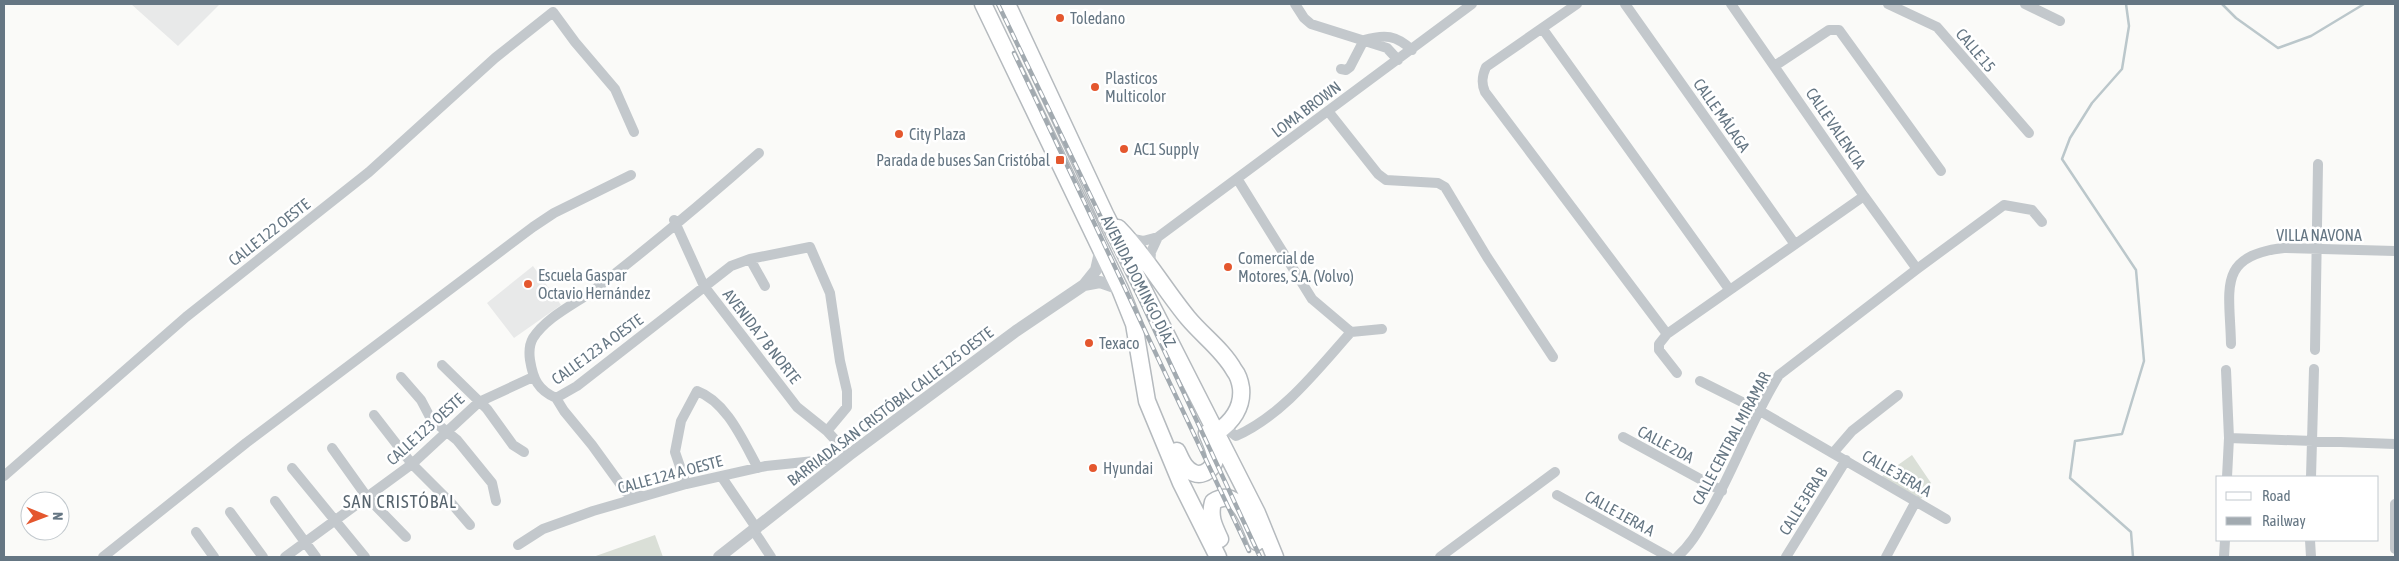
<svg xmlns="http://www.w3.org/2000/svg" width="2399" height="561" font-family="'Asap Condensed',sans-serif">
<style>
.built{fill:#e8e9e9}
.green{fill:#dadfd7}
.lines{fill:none;stroke-linecap:round;stroke-linejoin:round}
.stream{stroke:#bbc7cb;stroke-width:2.5}
.primary-casing{stroke:#b5babe;stroke-width:19}
.minor{stroke:#c3c8cc;stroke-width:10}
.tertiary{stroke:#c3c8cc;stroke-width:12}
.primary{stroke:#fff;stroke-width:16}
.rail-casing{stroke:#a2aab0;stroke-width:4.5}
.rail{stroke:#fff;stroke-width:2.5;stroke-dasharray:8;stroke-linecap:butt}
.poi-dot{fill:#e4572e;stroke:#fff;stroke-width:2}
.labels{text-anchor:middle;dominant-baseline:central;stroke-width:5;stroke-linejoin:round;paint-order:stroke}
.poi-label{font-size:16px;fill:#657683;stroke:#fff;text-anchor:start}
.street-label{font-size:16px;fill:#657683;stroke:#fff}
.neighbourhood-label{font-size:18px;letter-spacing:1px;fill:#57646e;stroke:#fff}
</style>
<rect width="100%" height="100%" fill="#fafaf8"/>
<path class="built" d="M131,4H220L178,46Z
M533,266L561,305L514,338L487,303Z"/>
<path class="green" d="M1912,455L1931,483L1921,499L1881,477Z
M655,535L663,557H593Z"/>
<g class="lines">
<path class="stream" d="M2126,4L2129,26L2122,69L2092,103L2070,138L2062,159L2136,270L2144,361L2122,434L2075,441L2070,478L2131,532L2133,557
M2222,4L2236,18L2278,48L2311,36L2364,4"/>
<defs>
<path id="primary" d="M983,4L1120,289L1134,324L1147,401L1181,483L1218,557
M1007,4L1105,214L1257,513L1275,557
M1118,228C1145,255 1164,289 1188,318C1203,336 1223,350 1234,370C1238,375 1240,381 1241,388C1243,407 1232,422 1217,432
M1177,451C1181,459 1184,469 1194,473C1204,477 1216,467 1215,456C1214,448 1210,441 1207,433
M1220,539C1214,526 1209,517 1213,502C1239,485 1249,524 1257,542"/>
</defs>
<use href="#primary" class="primary-casing"/>
<path class="minor" d="M1295,4L1304,18L1311,24L1387,48L1398,60
M1577,4L1486,67C1482,76 1481,83 1485,92L1667,334
M1625,4L1794,243
M1731,4L1864,196L1917,269
M1888,4L1937,27L2029,133
M2025,4L2060,21
M1542,28L1729,289
M1776,65L1829,30H1839L1941,171
M1341,69L1346,70L1350,67L1364,40C1385,34 1396,35 1412,50
M1328,111L1378,174L1386,180L1438,183L1445,187L1487,257L1553,357
M1238,180L1312,299L1351,332
M674,220L704,286L797,407L827,431L849,455
M1129,238L1143,241L1158,237L1472,4
M750,259L765,286
M1150,265L1151,252L1158,237
M2231,344C2230,290 2216,255 2284,248L2395,251
M2315,350L2318,164
M442,365L487,409L513,445L524,452
M2226,370L2229,438L2227,477
M1677,373L1659,350V344L1667,334L1864,196
M401,377L421,400L431,419L457,440L492,483L496,501
M1700,381L1760,411L1946,519
M556,398L577,386L731,266L750,259L810,247L830,293L840,361L847,391V407L827,431
M556,398C538,390 533,379 530,360C529,353 529,345 533,338C548,315 578,303 598,287C653,244 707,199 759,153
M556,398L564,411L592,445L626,492L642,496
M374,415L412,464L452,504L470,525
M1224,427L1236,436C1283,415 1317,370 1351,332L1382,329
M1623,437L1722,491
M2229,438L2395,444
M332,448L367,497L406,537
M1833,453L1852,431L1898,395
M292,468L365,557
M4,476L186,317L369,172L495,58L553,12L575,42L615,89L634,132
M721,476L757,529
M2311,477L2314,369
M686,484L675,452L681,421L697,391C727,402 743,441 758,468
M1557,495L1669,557
M275,501L316,557
M2395,504V549
M230,512L263,557
M754,531L771,557
M196,532L214,557
M2310,540L2311,557
M518,545L543,529L593,511L686,484L766,466L824,460H828L835,466
M103,557L246,443L533,227L554,213L631,175
M285,557L412,464L479,402L533,377
M1440,557L1555,472
M1677,557C1692,544 1700,528 1710,511C1735,467 1752,418 1779,375L1917,269L2004,205L2032,210L2042,222
M1786,557L1846,460
M1886,557L1916,501
M2224,557L2225,540"/>
<path class="tertiary" d="M1084,285L1100,282L1120,289
M719,557L849,455L1016,331L1084,285L1096,270L1101,248"/>
<use href="#primary" class="primary"/>
<defs>
<path id="rail" d="M998,4L1136,290L1260,557
M1014,53L1249,551"/>
</defs>
<use href="#rail" class="rail-casing"/>
<use href="#rail" class="rail"/>
</g>
<g class="poi-dot">
<circle cx="1060" cy="18" r="5"/>
<circle cx="1095" cy="87" r="5"/>
<circle cx="899" cy="134" r="5"/>
<circle cx="1124" cy="149" r="5"/>
<rect x="1055" y="155" width="10" height="10" rx="2.5"/>
<circle cx="1228" cy="267" r="5"/>
<circle cx="528" cy="284" r="5"/>
<circle cx="1089" cy="343" r="5"/>
<circle cx="1093" cy="468" r="5"/>
</g>
<g class="labels">
<g class="poi-label">
<text x="1070" y="18">Toledano</text>
<text x="1105" y="78">Plasticos<tspan x="1105" dy="18">Multicolor</tspan></text>
<text x="909" y="134">City Plaza</text>
<text x="1134" y="149">AC1 Supply</text>
<text x="1050" y="160" text-anchor="end">Parada de buses San Cristóbal</text>
<text x="1238" y="258">Comercial de<tspan x="1238" dy="18">Motores, S.A. (Volvo)</tspan></text>
<text x="538" y="275">Escuela Gaspar<tspan x="538" dy="18">Octavio Hernández</tspan></text>
<text x="1099" y="343">Texaco</text>
<text x="1103" y="468">Hyundai</text>
</g>
<g class="street-label">
<text transform="translate(1976 50) rotate(50)">CALLE 15</text>
<text transform="translate(1306 109) rotate(-37)">LOMA BROWN</text>
<text transform="translate(1722 115) rotate(55)">CALLE MÁLAGA</text>
<text transform="translate(1836 128) rotate(56)">CALLE VALENCIA</text>
<text transform="translate(269 232) rotate(-38)">CALLE 122 OESTE</text>
<text x="2319" y="235">VILLA NAVONA</text>
<text transform="translate(1139 281) rotate(63)">AVENIDA DOMINGO DÍAZ</text>
<text transform="translate(762 336) rotate(52)">AVENIDA 7 B NORTE</text>
<text transform="translate(597 349) rotate(-36)">CALLE 123 A OESTE</text>
<text transform="translate(890 406) rotate(-37)">BARRIADA SAN CRISTÓBAL CALLE 125 OESTE</text>
<text transform="translate(425 429) rotate(-42)">CALLE 123 OESTE</text>
<text transform="translate(1731 438) rotate(-62)">CALLE CENTRAL MIRAMAR</text>
<text transform="translate(1666 444) rotate(28)">CALLE 2DA</text>
<text transform="translate(1897 473) rotate(30)">CALLE 3ERA A</text>
<text transform="translate(670 474) rotate(-15)">CALLE 124 A OESTE</text>
<text transform="translate(1803 501) rotate(-58)">CALLE 3ERA B</text>
<text transform="translate(1620 513) rotate(29)">CALLE 1ERA A</text>
</g>
<g class="neighbourhood-label">
<text x="400" y="501">SAN CRISTÓBAL</text>
</g>
</g>
<rect width="2399" height="561" fill="none" stroke="#657683" stroke-width="10"/>
<rect x="2216" y="476" width="162" height="65" fill="#ffffff" stroke="#c1c8cd"/>
<rect x="2226" y="492" width="25" height="8" fill="#ffffff" stroke="#c1c8cd"/>
<text x="2262" y="501" font-size="15" fill="#657683">Road</text>
<rect x="2226" y="517" width="25" height="8" fill="#a2aab0" stroke="#c1c8cd"/>
<text x="2262" y="526" font-size="15" fill="#657683">Railway</text>
<g transform="translate(45 516) rotate(91)"><circle r="24" fill="#ffffff" stroke="#c1c8cd"/>
<path d="M0-4L9 19L0 12L-9 19Z" fill="#e4572e"/>
<text y="-8" font-size="14" font-weight="bold" text-anchor="middle" fill="#657683">N</text>
</g>
</svg>
